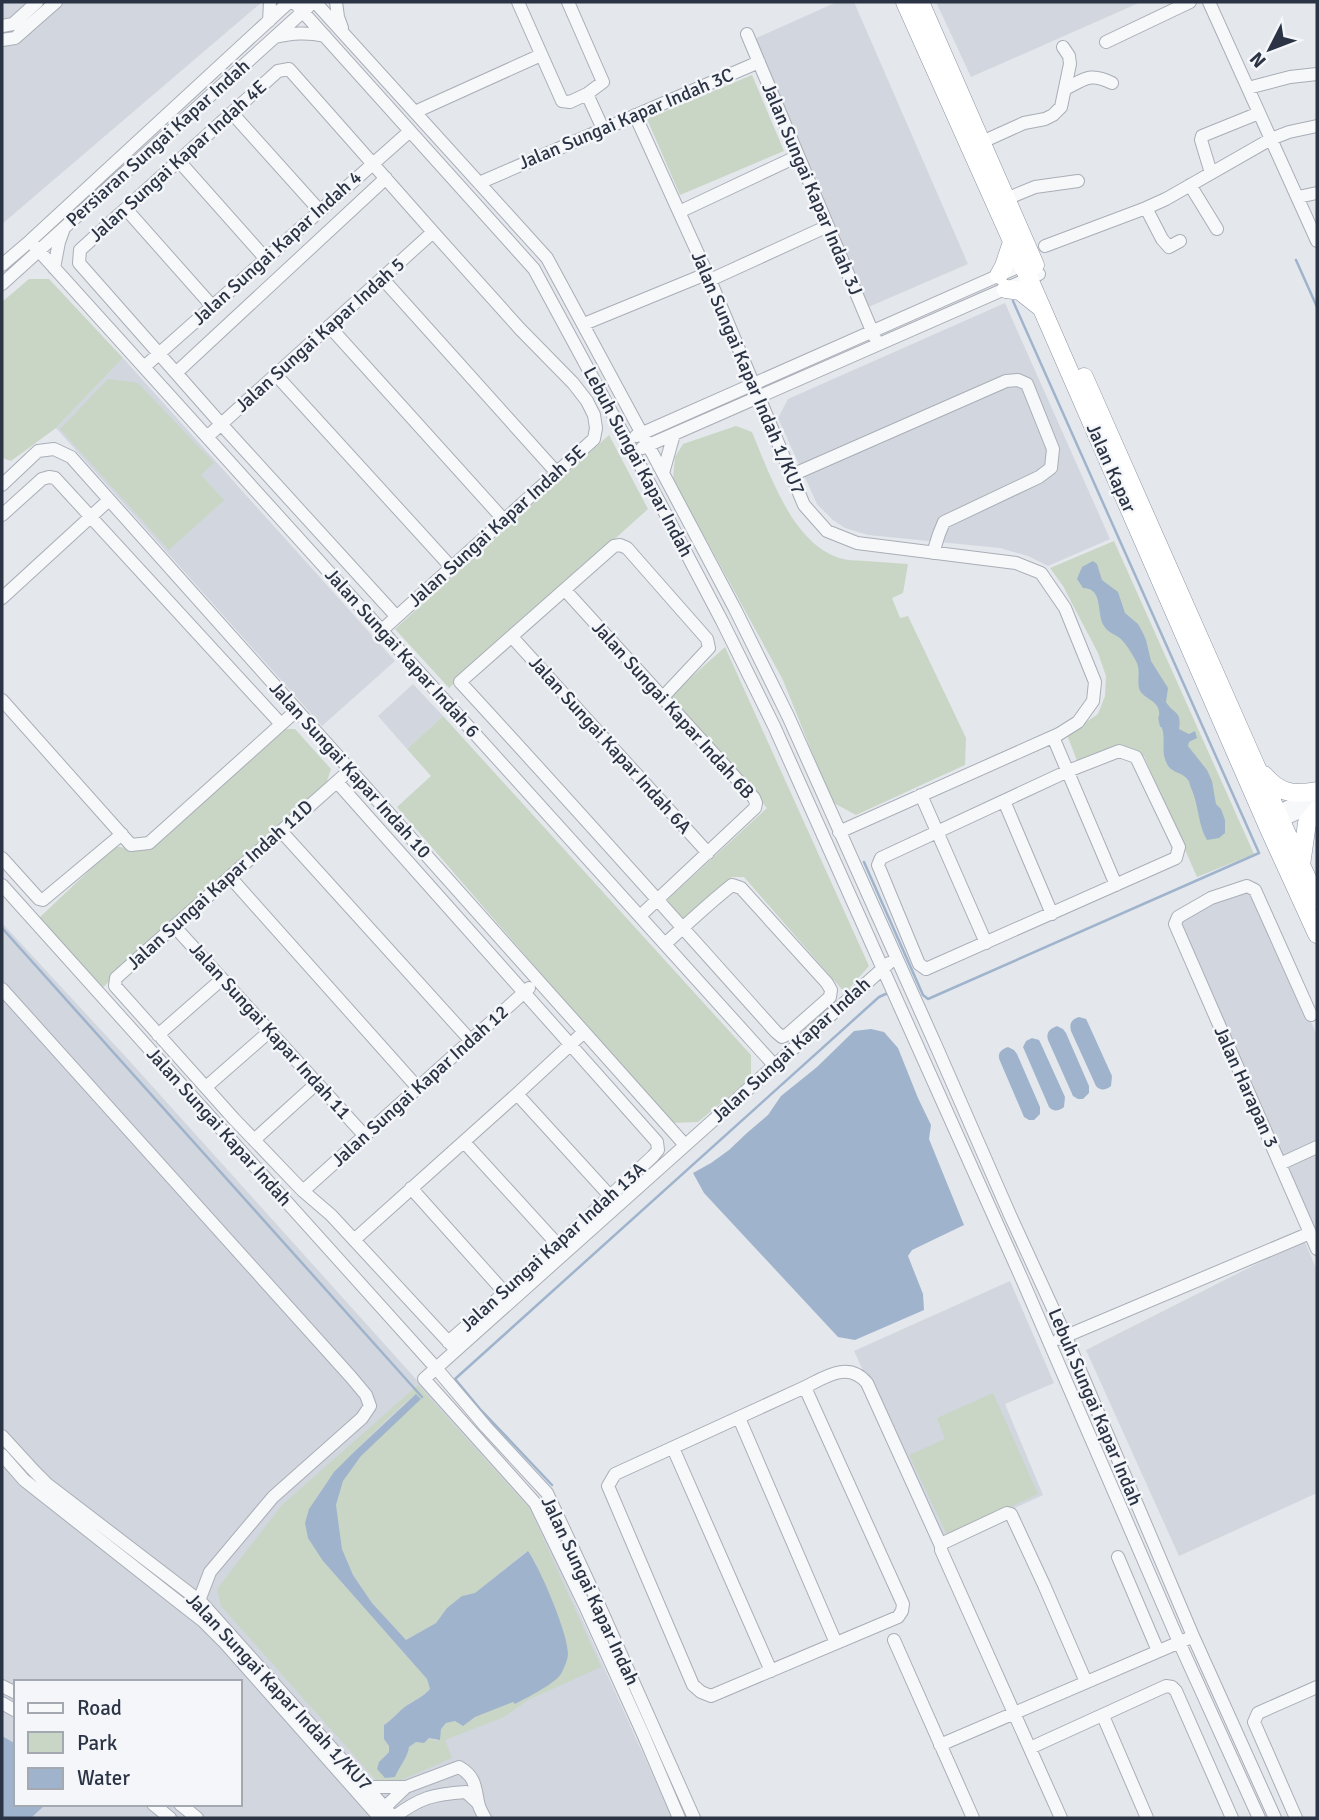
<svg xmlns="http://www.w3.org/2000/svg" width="1319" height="1820" font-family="Signika,sans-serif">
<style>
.built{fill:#d2d6de;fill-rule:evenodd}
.green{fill:#c9d6c5;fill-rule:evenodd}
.water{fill:#9fb4cc}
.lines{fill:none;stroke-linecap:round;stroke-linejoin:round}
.stream{stroke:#9fb4cc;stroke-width:2.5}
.minor-casing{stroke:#a9aeb7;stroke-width:14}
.highway-casing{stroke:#8b94a3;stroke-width:19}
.minor{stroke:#f7f8fa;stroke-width:12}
.highway{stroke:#fff;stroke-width:18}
.labels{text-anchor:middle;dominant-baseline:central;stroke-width:5;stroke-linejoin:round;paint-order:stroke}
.street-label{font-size:19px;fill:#2b3445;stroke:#f4f6f9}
</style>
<rect width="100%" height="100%" fill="#e4e7ec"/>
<path class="built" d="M2,2H262L2,224Z
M837,2H854L968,264L866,308L754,39Z
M936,2H1141L971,77Z
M1005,303L1110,539L1048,566L1028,556L1000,548L868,535L845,528L833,520L817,504L778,418L788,399Z
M123,358L395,661L322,726L56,428Z
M413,684L443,716L407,749L378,716Z
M1247,889L1252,891L1317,1035V1241L1178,922L1217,899Z
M2,923L125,1056L532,1508L672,1818H2ZM16,1682H240V1804H16Z
M1304,1240L1317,1270V1493L1179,1556L1086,1350Z
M1010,1281L1054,1383L1005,1404L1043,1495L943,1541L854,1351Z"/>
<path class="green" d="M752,75L784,151L680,195L647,119Z
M29,279H49L123,358L56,428L11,461L2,458V302Z
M108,379L138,383L214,463L201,475L224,500L169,550L60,429Z
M736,426L752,432C770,475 793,546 843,559C850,561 858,560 865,561C879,562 893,563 908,564L903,593L892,598L900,618L908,616L966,738L965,765L856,815L832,802L783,680L673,479L675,457L683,444Z
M609,435L648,509L449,688L395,629Z
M1114,541L1254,854L1197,877L1144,756L1116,748L1078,763L1067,735L1098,714L1105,696L1106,676L1098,653L1063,586L1050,568Z
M725,647L869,966L845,993L744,877H732L684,921L666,901L767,808L668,698Z
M443,716L751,1055V1078L698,1122L670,1123L397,807L431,776L407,749Z
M284,729H295L331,769L326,784L101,989L38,919L115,846L136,850Z
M418,1385L530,1509L601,1667L528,1700L504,1717L445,1740L452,1758L392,1784L376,1780L221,1606L217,1589L282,1505ZM416,1394L378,1438L361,1456L343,1481L336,1505L342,1549L353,1575L372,1603L406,1640L436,1623L447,1608L467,1594H475L525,1552H528L536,1563L564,1633L550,1684L516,1704L513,1702L475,1717L463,1726L455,1721L446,1723L441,1729L437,1741C426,1737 418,1740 409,1747C408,1757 399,1767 395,1776L383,1757L389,1752V1746L384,1739V1725C393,1719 399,1711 406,1706C415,1700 422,1697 430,1689L427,1679L323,1561L305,1523C316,1487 345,1461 371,1435C386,1421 400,1406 416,1394Z
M993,1393L1038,1494L948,1537L909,1455L945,1439L937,1418Z"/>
<path class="water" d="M1093,561L1097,564L1102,580L1118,592L1125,613L1138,624L1142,631L1146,640L1151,661L1168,688L1166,702C1174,715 1182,710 1179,729L1189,734L1195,731L1197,738L1189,742L1188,746L1207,770L1212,781L1216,804L1221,809L1225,820V833L1219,838L1207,840C1198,825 1199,807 1192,790C1190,787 1190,782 1188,780C1183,772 1171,773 1167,764C1161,753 1165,743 1163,732C1161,722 1161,732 1159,722C1157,715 1160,719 1159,711C1157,699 1142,699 1139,688C1137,679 1141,670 1136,661C1132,654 1127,645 1121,639C1115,634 1108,633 1104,626C1096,614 1104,588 1083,588L1077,579L1082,567Z
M1079,1017L1086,1019L1088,1023L1112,1076L1111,1086C1106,1090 1100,1091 1096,1086L1071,1031C1069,1023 1072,1019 1079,1017Z
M1057,1026L1063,1029L1066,1033L1089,1086V1093L1083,1099H1078L1073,1096L1048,1040C1046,1033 1049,1029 1057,1026Z
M871,1029L884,1032L898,1048L918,1098L931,1125L929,1139L964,1225L912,1250L908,1256L923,1294L924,1310L855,1340L838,1337L704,1193L693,1173L711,1163L729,1150L748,1132L768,1115L781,1096L817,1067L854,1031Z
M1032,1038L1039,1040L1041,1044L1065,1097L1064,1107C1059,1111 1053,1112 1049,1107L1023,1047L1026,1041Z
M1008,1047L1014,1050L1017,1054L1040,1107V1114L1034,1120H1029L1024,1117L1000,1061C997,1054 1000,1050 1008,1047Z
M416,1394L421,1399L361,1456L343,1481L336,1505L342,1549L353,1575L372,1603L406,1640L436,1623L447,1608L462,1596L475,1593L528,1551C540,1568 568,1633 568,1653C568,1660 564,1668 561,1674C553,1685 528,1697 515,1704L513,1702L475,1717L463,1726L455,1721L446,1723L441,1729L440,1740L429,1738L424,1743L416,1742L409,1747C408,1757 399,1767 395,1777L385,1778L377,1769L379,1762L389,1752V1746L384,1739V1725C393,1719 399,1711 406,1706C415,1700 423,1697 430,1689L427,1679L323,1561L308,1538L305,1523L309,1509L334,1472L354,1452Z
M2,1736L16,1744V1804H46L31,1818H2Z"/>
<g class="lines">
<path class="stream" d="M1296,260L1317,307
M864,862L923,995L928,999L1259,853L1013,301
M2,928L422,1397
M552,1485L480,1409L455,1379L879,997L888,993"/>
<defs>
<path id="minor" d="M294,2L534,269L633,452L722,621L774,726L1021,1277L1179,1642L1259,1818
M315,2L547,258L648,445L735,609L788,716L937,1048L1010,1215L1066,1337L1193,1636L1275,1818
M336,2L338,17L342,28
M518,2L562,101L570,102L587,94L603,129
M568,2L603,82L587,94
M1209,2L1317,241
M269,21L270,2
M2,26L13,24L37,2
M747,34L875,338
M275,37C293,33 307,32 325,36
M2,40L15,38L56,2
M1106,42L1190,2
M1248,88L1290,77L1317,74
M1065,89C1085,79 1090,72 1112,83
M415,112L541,55
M232,113L320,211
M635,115L710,280L804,505L827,531L857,543L1016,563L1041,573L1065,608L1095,682L1093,701L1078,722L1059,734L839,832
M982,142L1024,123L1045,119L1053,115L1061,107L1070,64L1069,56L1063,47
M178,160L265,258
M1211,173L1201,140L1202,136L1259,113
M479,183L759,62
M1190,185L1217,229
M1298,197L1317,193
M1006,199L1035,187L1078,181
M1146,208L1162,239L1169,247L1180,241
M126,209L212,306
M679,212L798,156
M30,241L774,1065
M1045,246L1146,208L1166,199L1271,139L1289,132L1317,126
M2,265L30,241L289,2
M54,268L59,242L63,231
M382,278L557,473
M710,280L828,226
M2,284L308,7
M584,324L706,274
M329,326L504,520
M144,367L410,131
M177,372L386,178
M276,375L451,567
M636,436L1029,262
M207,437L433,232
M642,448L1039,274
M663,473L674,434
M792,475L1006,381L1018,380L1027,384L1053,449L1051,468L1039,477L944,522L939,534L933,553
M2,485L38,451L54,449L71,457L685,1145
M2,515L42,479L49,477L55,478L281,724
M565,590L754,798L756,803L755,808L640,916
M2,598L109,500
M382,630L594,439L596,428L594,415L587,401L573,383L520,329L433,232L289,69L278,71L80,250L79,263L221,424L396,616
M512,637L708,853
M663,697L709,648L707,639L627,548L620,545L614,546L460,682C567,798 671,915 776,1032L782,1037L788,1034L830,997L831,990L827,983L741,888L732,885C708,904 687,924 665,944
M2,700L131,845L149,843L297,710
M1053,737L1116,885
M1119,751L1136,757L1179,847L1176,858L926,969L919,964L878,865L881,858L1068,771Z
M350,770L116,978L115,986L234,1119L303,1191L331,1215L456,1350
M337,782L657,1142L658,1150L653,1156L533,1268L448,1342
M921,795L986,943
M1004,801L1052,914
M1271,814L1315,795
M1274,824L1317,804
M281,831L471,1041
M2,858L39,899L43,900L122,834
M230,877L418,1088
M2,885L436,1368L486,1427L547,1493L595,1596L694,1818
M174,926L365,1136
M2,989L351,1377L366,1395L370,1406L362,1418L273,1497L210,1572L200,1598L201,1602
M1311,1015L1255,890L1247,886L1211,898L1178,917L1175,924L1317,1249
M158,1035L222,979
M206,1087L270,1031
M517,1094L610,1196
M254,1140L317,1083
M464,1142L558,1245
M1280,1164L1317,1147
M411,1188L505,1293
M303,1191L529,988
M354,1240L517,1094L584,1032
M1059,1339L1310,1233
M803,1388L807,1392L903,1604L902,1611L898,1617L711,1696L701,1692L693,1685L608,1486L615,1474Z
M803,1388C824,1378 848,1360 867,1383L941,1546
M739,1418L836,1643
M2,1436L35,1472L47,1484L201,1602L394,1818
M673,1448L771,1671
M2,1455L24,1480L171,1596L203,1621L225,1643L380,1818
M1118,1557L1158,1651
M894,1640L973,1818
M2,1686L16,1693
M2,1703L16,1711
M1103,1716L1147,1818
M940,1745L1187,1639
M1030,1748L1166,1686L1172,1687L1176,1691L1232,1818
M367,1787H406
M153,1804L170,1818
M180,1804L197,1818
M381,1811L406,1787L459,1767C475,1776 475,1786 478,1802C479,1807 482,1813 485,1818
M393,1818C419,1798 433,1794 466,1792L478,1803
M679,1818L643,1734L586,1608L535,1503L424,1379L889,963
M1061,1818L941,1550V1546L943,1543L1007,1513L1011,1514L1044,1585L1086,1682
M1296,1818L1254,1722L1258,1713L1317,1687"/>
<path id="highway" d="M905,2L1029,279L1269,829L1317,934
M920,2L1035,265
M999,275L1004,266L1012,242
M1006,289L1020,291L1039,306
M1084,377L1255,764L1317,900
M1264,775C1280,794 1294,795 1317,791
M1301,865L1307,823L1317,810"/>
</defs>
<use href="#minor" class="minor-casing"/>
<use href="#highway" class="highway-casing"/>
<use href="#minor" class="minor"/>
<use href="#highway" class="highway"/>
</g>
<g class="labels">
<g class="street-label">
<text transform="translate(626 119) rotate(-23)">Jalan Sungai Kapar Indah 3C</text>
<text transform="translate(158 143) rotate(-42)">Persiaran Sungai Kapar Indah</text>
<text transform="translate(178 161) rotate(-42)">Jalan Sungai Kapar Indah 4E</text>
<text transform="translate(812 189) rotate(67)">Jalan Sungai Kapar Indah 3J</text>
<text transform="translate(277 248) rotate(-42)">Jalan Sungai Kapar Indah 4</text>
<text transform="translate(320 335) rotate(-42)">Jalan Sungai Kapar Indah 5</text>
<text transform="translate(748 373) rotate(67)">Jalan Sungai Kapar Indah 1/KU7</text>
<text transform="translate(638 462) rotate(62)">Lebuh Sungai Kapar Indah</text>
<text transform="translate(1111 468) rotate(66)">Jalan Kapar</text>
<text transform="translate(497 526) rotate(-42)">Jalan Sungai Kapar Indah 5E</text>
<text transform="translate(402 653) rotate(48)">Jalan Sungai Kapar Indah 6</text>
<text transform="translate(673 710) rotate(48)">Jalan Sungai Kapar Indah 6B</text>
<text transform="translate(610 745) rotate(48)">Jalan Sungai Kapar Indah 6A</text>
<text transform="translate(350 770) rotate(48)">Jalan Sungai Kapar Indah 10</text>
<text transform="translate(220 885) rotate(-42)">Jalan Sungai Kapar Indah 11D</text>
<text transform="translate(270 1031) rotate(48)">Jalan Sungai Kapar Indah 11</text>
<text transform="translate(791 1050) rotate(-42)">Jalan Sungai Kapar Indah</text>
<text transform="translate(420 1086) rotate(-42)">Jalan Sungai Kapar Indah 12</text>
<text transform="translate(1246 1087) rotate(66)">Jalan Harapan 3</text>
<text transform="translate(219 1127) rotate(48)">Jalan Sungai Kapar Indah</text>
<text transform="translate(553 1247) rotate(-42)">Jalan Sungai Kapar Indah 13A</text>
<text transform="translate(1095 1407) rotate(67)">Lebuh Sungai Kapar Indah</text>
<text transform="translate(590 1591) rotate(65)">Jalan Sungai Kapar Indah</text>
<text transform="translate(279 1692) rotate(47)">Jalan Sungai Kapar Indah 1/KU7</text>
</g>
</g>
<rect width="1319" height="1820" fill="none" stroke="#2b3445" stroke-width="7"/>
<rect x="14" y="1680" width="228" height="126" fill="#f4f6f9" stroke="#a4a8b1" stroke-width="2"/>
<rect x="28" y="1703" width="35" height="10" fill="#f7f8fa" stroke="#a4a8b1" stroke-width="2"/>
<text x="77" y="1715" font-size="21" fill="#2b3445">Road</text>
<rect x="28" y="1732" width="35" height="21" fill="#c9d6c5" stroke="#a4a8b1" stroke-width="2"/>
<text x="77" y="1750" font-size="21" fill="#2b3445">Park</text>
<rect x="28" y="1768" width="35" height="21" fill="#9fb4cc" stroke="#a4a8b1" stroke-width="2"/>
<text x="77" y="1785" font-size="21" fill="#2b3445">Water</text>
<g transform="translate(1270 49) rotate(228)" stroke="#f4f6f9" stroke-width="5" paint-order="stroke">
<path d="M0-5L12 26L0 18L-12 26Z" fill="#2b3445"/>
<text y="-10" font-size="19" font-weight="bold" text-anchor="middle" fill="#2b3445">N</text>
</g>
</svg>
